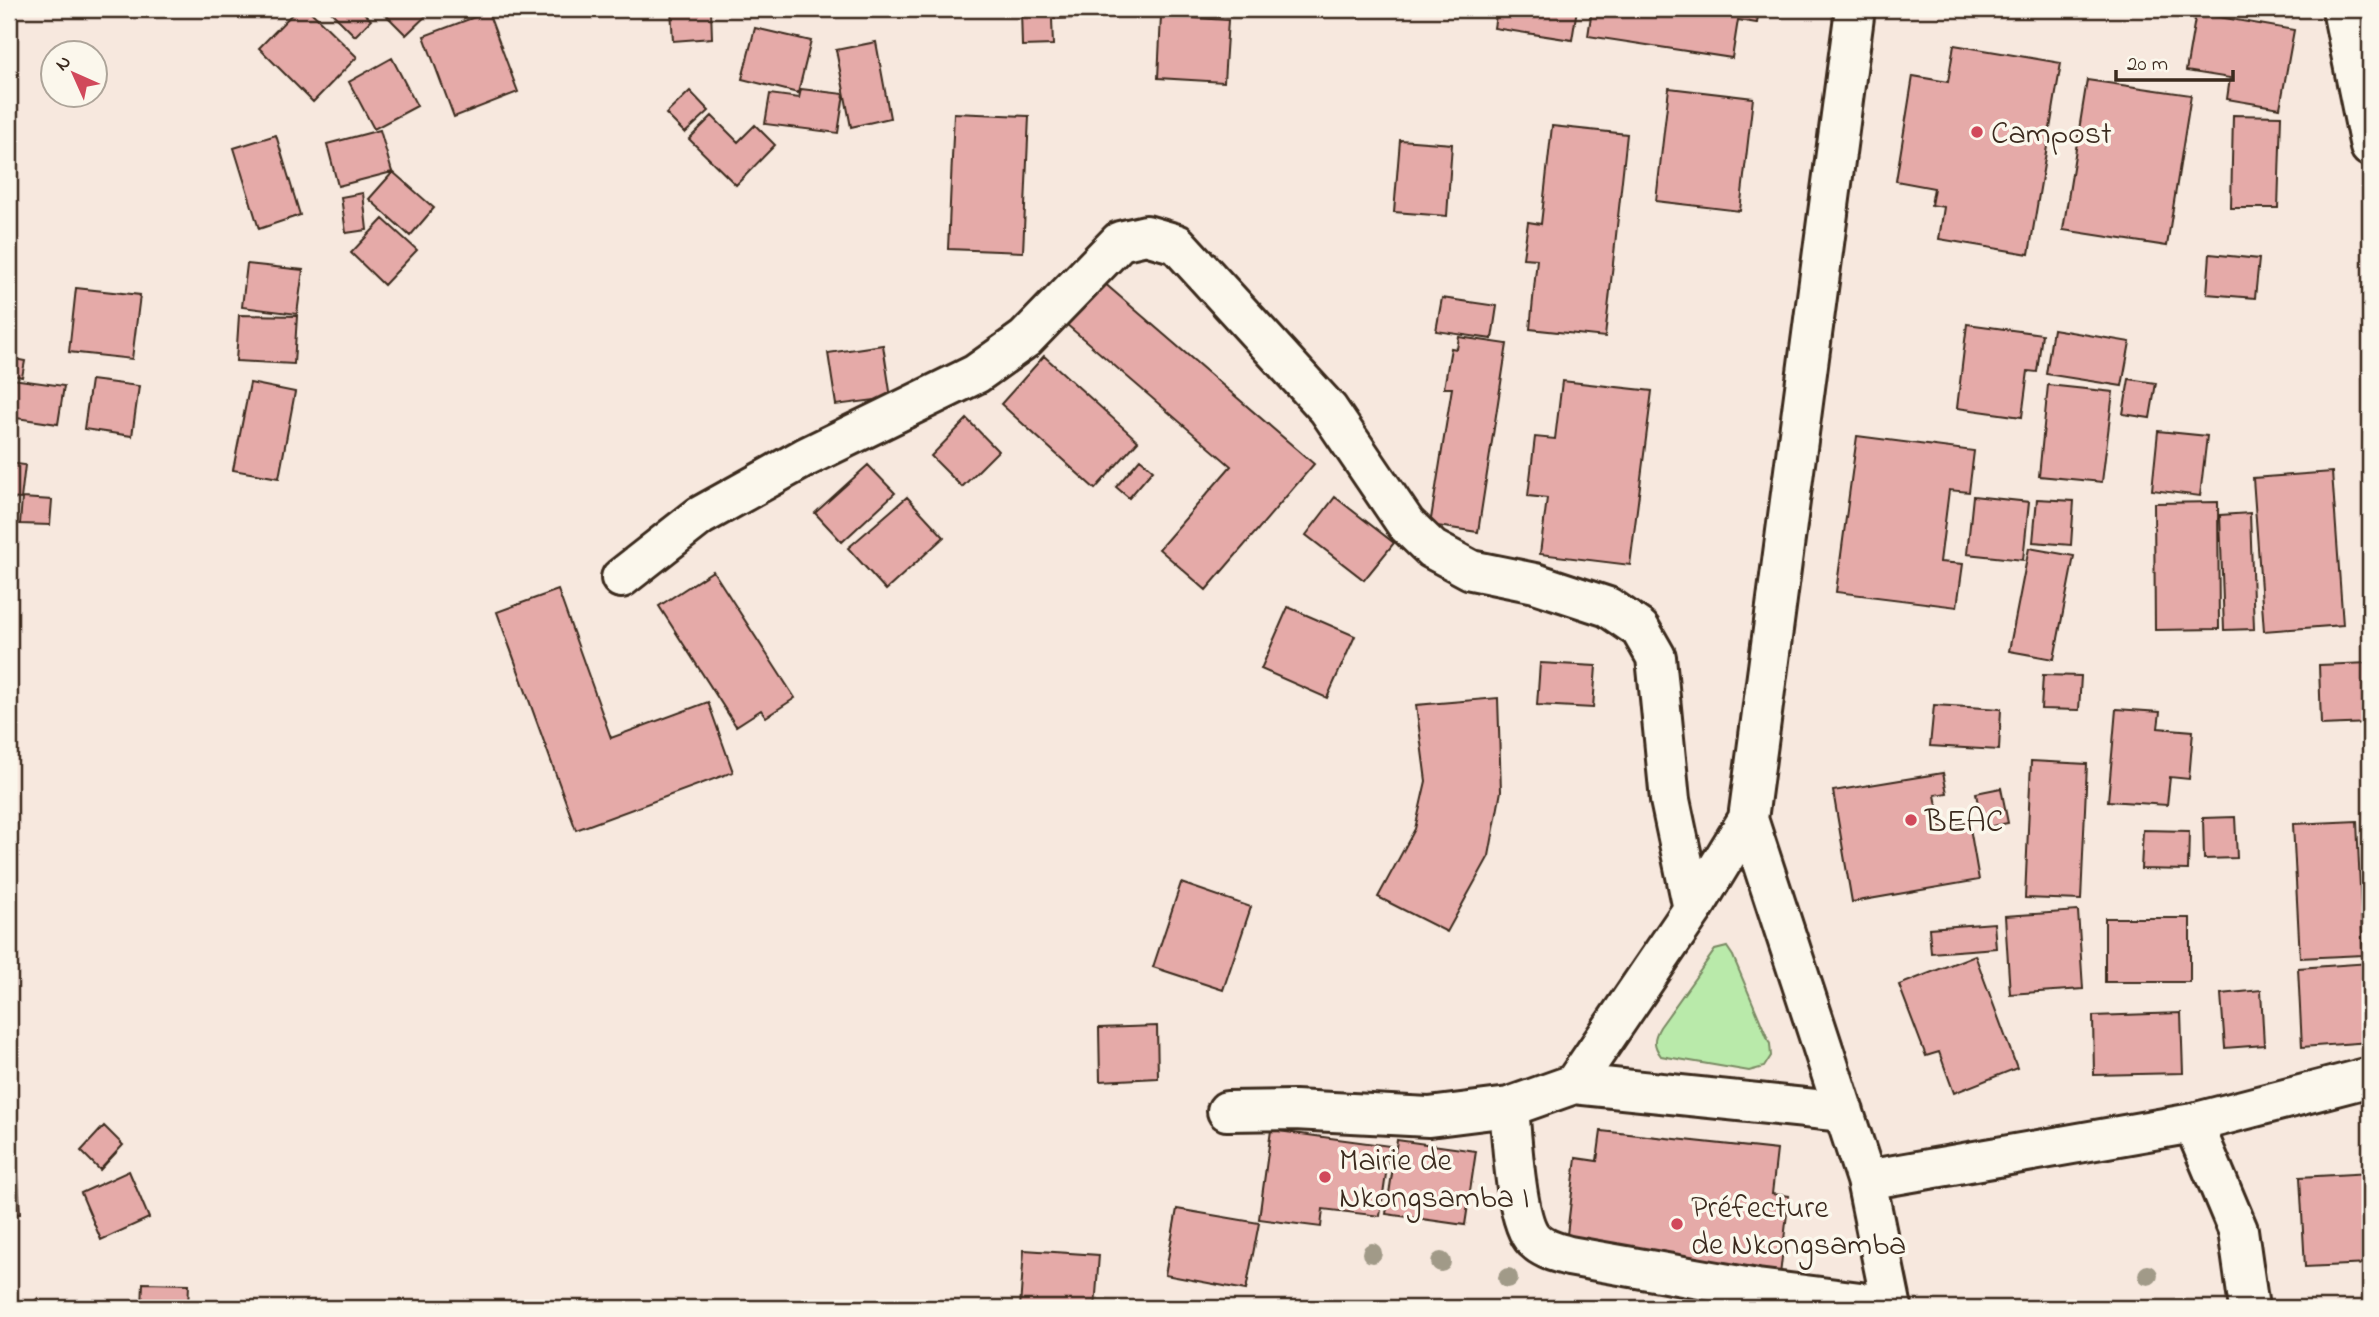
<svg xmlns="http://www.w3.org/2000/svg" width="2379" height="1317" font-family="'Indie Flower',sans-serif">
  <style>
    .green { fill: #b9eaaa; stroke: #7a8a64; stroke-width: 2 }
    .building { fill: #e5aaa8; stroke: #3b2a1e; stroke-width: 2 }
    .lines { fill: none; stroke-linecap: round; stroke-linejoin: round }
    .minor-casing { stroke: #3b2a1e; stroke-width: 44 }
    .minor { stroke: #fbf7ec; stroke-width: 38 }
    .tree { fill: #a19a88 }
    .poi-dot { fill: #d1495b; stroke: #fbf7ec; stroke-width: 2.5 }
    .labels { text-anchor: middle; stroke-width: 7; stroke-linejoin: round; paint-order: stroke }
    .poi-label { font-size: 32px; fill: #3b2a1e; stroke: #fbf7ec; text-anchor: start }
  </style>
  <rect width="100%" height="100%" fill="#f7e8de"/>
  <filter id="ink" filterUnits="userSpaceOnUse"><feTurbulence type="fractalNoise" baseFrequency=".0143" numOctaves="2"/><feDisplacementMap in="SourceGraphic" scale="14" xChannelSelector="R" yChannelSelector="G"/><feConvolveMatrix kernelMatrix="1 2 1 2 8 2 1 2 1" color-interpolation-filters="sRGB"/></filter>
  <g filter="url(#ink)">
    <path class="green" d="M1727 947 1733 956 1770 1044 1771 1056 1764 1067 1749 1071 1661 1056C1653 1045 1653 1039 1660 1027L1715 950Z"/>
    <path class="building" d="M297 9H308L357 57 313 102 259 48Z
      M328 9H360L371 20 355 36Z
      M380 9H433L406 35Z
      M671 9H711L712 38 673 41Z
      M1021 9H1076V18L1052 19 1053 45 1022 46Z
      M1497 9H1577L1572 40 1494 28Z
      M1592 9H1759L1757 23 1738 20 1732 58 1588 36Z
      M488 12 518 92 454 117 424 36Z
      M2196 13 2294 30 2280 108 2227 99 2230 78 2186 71Z
      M1161 16 1228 20 1224 82 1158 78Z
      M755 28 811 41 798 93 742 79Z
      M876 42 890 118 851 127 836 50Z
      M1954 45 2061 63 2029 254 1939 239 1944 207 1931 205 1934 188 1896 181 1913 76 1948 82Z
      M392 58 417 106 374 129 349 82Z
      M2087 80 2191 95 2167 246 2063 230Z
      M1669 88 1753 98 1740 211 1656 201Z
      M801 89 844 94 838 133 765 124 770 94 799 98Z
      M690 91 709 111 685 133 666 114Z
      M954 113 1029 116 1023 252 948 249Z
      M2233 115 2281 116 2278 208H2231Z
      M712 116 738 142 755 125 775 145 736 185 689 139Z
      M1552 126 1627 134 1605 337 1530 329 1537 259 1523 258 1528 222 1541 224Z
      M380 130 392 172 338 186 327 144Z
      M276 135 300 215 259 229 234 148Z
      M1400 140 1452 144 1447 216 1394 212Z
      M393 172 434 208 410 236 369 199Z
      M363 193 367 230 346 233 341 197Z
      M383 219 417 250 384 285 351 253Z
      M2210 254 2259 259 2255 298 2207 294Z
      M247 264 303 270 297 314 242 307Z
      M1103 282 1314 464 1206 590 1159 549 1231 466 1066 324Z
      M76 288 140 295 132 359 69 352Z
      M1442 298 1497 306 1492 339 1436 331Z
      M239 315 297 316 294 364 236 361Z
      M1967 324 2042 334 2037 372 2028 371 2022 417 1957 408Z
      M2053 329 2130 342 2122 386 2046 374Z
      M1459 337 1507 344 1478 532 1430 525 1452 388H1444L1451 348 1457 349Z
      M883 345 891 398 836 405 828 353Z
      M1044 356 1138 441 1095 489 1001 404Z
      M9 358 25 361 22 377 9 374Z
      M12 379 64 386 58 424 9 417Z
      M2129 379 2156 383 2150 418 2123 414Z
      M91 380 139 386 132 436 84 429Z
      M1562 381 1652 391 1630 565 1540 554 1547 498 1528 496 1535 437 1555 439Z
      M250 383 295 392 279 478 233 470Z
      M2048 385 2113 392 2102 482 2039 476Z
      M967 419 998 451 962 487 931 456Z
      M2158 431 2207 436 2200 496 2152 490Z
      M1857 436 1974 451 1969 492 1949 490 1940 562 1963 564 1957 607 1836 592Z
      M1140 459 1153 470 1129 498 1116 487Z
      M9 463 25 465 21 499 9 498Z
      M868 465 895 493 842 542 815 513Z
      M2332 472 2343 625 2264 631 2253 478Z
      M1973 496 2029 502 2023 560 1967 554Z
      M907 497 944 537 886 590 848 548Z
      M1335 497 1394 543 1364 580 1306 535Z
      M22 498 52 500 50 525 20 524Z
      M2037 499 2074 501 2071 545 2033 542Z
      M2218 502 2219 629 2155 630 2154 503Z
      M2250 513 2254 629 2224 630 2220 515Z
      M2029 548 2074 556 2054 659 2009 651Z
      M713 571 795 698 766 717 761 710 736 726 659 606Z
      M558 590 611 738 708 702 733 772 576 830 497 612Z
      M1288 607 1355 636 1327 698 1261 669Z
      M1540 663 1596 666 1593 708 1537 705Z
      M2370 663V723L2321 725 2319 665Z
      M2043 675 2081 676 2079 710 2041 709Z
      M1498 698 1501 791 1489 856 1447 932 1378 897 1415 829 1426 781 1416 705Z
      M1934 705 2001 709 1999 750 1930 746Z
      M2116 709 2160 712 2158 728 2193 731 2189 779 2170 777 2167 805 2108 801Z
      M2031 761 2087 764 2081 900 2025 898Z
      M1943 773 1947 793 1935 795 1941 827 1969 822 1979 880 1852 902 1833 791Z
      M2001 788 2008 823 1982 828 1976 793Z
      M2235 817 2237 858 2204 859 2203 818Z
      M2357 821 2363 955 2300 958 2293 824Z
      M2143 830 2189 831 2188 870 2141 869Z
      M1181 883 1251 907 1223 990 1153 967Z
      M2078 911 2083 989 2010 994 2005 916Z
      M2105 918H2190V982H2105Z
      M1994 923 1996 948 1931 953 1929 928Z
      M1975 955 2017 1068 1954 1093 1939 1052 1926 1056 1899 985Z
      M2370 963V1042L2302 1047 2298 968Z
      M2261 990 2264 1045 2225 1048 2221 994Z
      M2181 1013 2183 1073 2094 1075 2093 1016Z
      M1157 1026 1158 1078 1100 1081 1099 1028Z
      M104 1126 123 1145 100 1170 81 1151Z
      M1271 1130 1390 1146 1380 1216 1323 1209 1321 1227 1259 1219Z
      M1601 1131 1777 1150 1772 1194 1789 1196 1780 1275 1565 1252 1576 1158 1597 1161Z
      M9 1134H16L20 1214H9Z
      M1397 1140 1476 1151 1465 1225 1386 1214Z
      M129 1171 149 1218 101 1240 81 1193Z
      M2370 1173V1264L2305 1267 2300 1177Z
      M1177 1209 1259 1223 1246 1290 1165 1275Z
      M1024 1250 1099 1255 1095 1308H1020Z
      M143 1283 189 1284 188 1308H142Z
      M38 1298 47 1308H27Z"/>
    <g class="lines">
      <defs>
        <path id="minor" d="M2342 9 2370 147
          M621 578 700 516 806 457 976 374 1025 339 1120 241 1146 235 1177 244 1328 409 1406 524 1432 549 1471 570 1535 583 1608 607 1640 629 1656 657 1670 800 1693 909
          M1748 819 1866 1180 1892 1308
          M1574 1084 1693 909 1748 819 1855 9
          M1509 1107C1512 1136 1515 1221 1534 1240 1544 1250 1556 1252 1569 1256L1757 1289 1892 1306
          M1227 1111 1294 1110 1429 1117 1509 1107 1574 1084 1844 1112
          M2193 1123 2238 1230 2249 1308
          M1866 1180 2193 1123 2370 1077"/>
      </defs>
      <use href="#minor" class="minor-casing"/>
      <use href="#minor" class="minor"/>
    </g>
    <g class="tree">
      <circle cx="1372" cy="1253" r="10"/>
      <circle cx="1441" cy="1262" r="10"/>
      <circle cx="2148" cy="1275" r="10"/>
      <circle cx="1508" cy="1278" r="10"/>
    </g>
  </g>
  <g class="poi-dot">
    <circle cx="1977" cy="132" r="7"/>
    <circle cx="1911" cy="820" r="7"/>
    <circle cx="1325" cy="1177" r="7"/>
    <circle cx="1677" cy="1224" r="7"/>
  </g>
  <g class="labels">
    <g class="poi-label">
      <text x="1991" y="143">Campost</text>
      <text x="1925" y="831">BEAC</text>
      <text x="1339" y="1170">Mairie de<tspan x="1339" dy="37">Nkongsamba I</tspan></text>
      <text x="1691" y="1217">Préfecture<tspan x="1691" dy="37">de Nkongsamba</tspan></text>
    </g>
  </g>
  <rect width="2379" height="1317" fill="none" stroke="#fbf7ec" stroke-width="35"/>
  <rect x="18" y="18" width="2344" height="1282" fill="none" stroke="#3b2a1e" stroke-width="2.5" filter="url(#ink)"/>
  <g transform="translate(74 74) rotate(315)"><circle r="33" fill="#fbf7ec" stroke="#aea59a" stroke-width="2"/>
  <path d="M0-5L12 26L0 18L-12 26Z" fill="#d1495b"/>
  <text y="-10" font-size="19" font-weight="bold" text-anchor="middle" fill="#3b2a1e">N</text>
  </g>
  <path d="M2116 70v10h117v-10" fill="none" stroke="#3b2a1e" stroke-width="3.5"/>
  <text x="2127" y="70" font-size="21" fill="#3b2a1e" stroke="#fbf7ec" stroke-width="5" paint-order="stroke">20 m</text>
</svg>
